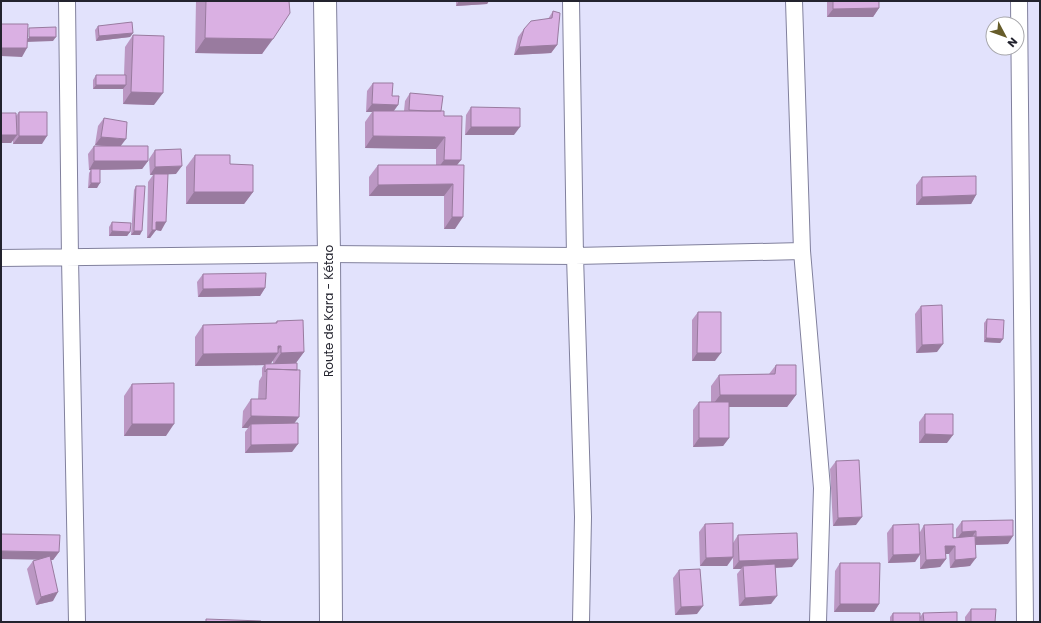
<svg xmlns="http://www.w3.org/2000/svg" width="1041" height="623" font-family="Poppins,sans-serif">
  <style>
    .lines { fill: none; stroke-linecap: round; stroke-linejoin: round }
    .minor-casing { stroke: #81809d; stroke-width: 18 }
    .primary-casing { stroke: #81809d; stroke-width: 24 }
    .minor { stroke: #fff; stroke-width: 16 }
    .primary { stroke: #fff; stroke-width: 22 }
    .wall { fill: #bb97c3; fill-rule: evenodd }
    .shaded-wall { fill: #997b9f }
    .building { fill: #dab0e3; stroke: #997b9f }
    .labels { text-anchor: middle; stroke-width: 4; stroke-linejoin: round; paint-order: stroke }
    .street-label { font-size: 12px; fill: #23232e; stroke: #fff }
  </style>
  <rect width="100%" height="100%" fill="#e2e2fc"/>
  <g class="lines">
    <defs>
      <path id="minor" d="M67 1 70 258 77 622
        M571 1 575 256 583 517 581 622
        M794 1 802 251 822 488 818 622
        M1019 1 1025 622
        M1 258 329 254 575 256 802 251"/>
      <path id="primary" d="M325 1 329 254 331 622"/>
    </defs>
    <use href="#minor" class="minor-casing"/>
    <use href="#primary" class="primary-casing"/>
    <use href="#minor" class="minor"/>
    <use href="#primary" class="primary"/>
  </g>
  <path class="wall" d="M196 1H289L262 54 195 53Z
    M456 1H489L487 4 456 6Z
    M827 1H879V8L873 17H827Z
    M553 11 557 45 551 53 514 55 518 37 524 29 548 19Z
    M98 26 133 33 130 37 96 41 95 30Z
    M133 35 154 105 123 104V88V89H93V80L96 75H124L125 47Z
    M373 83 392 96 398 105 394 111H404L405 101 410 93 441 111 461 160 457 165 455 229H444V196H369V177L378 165H436V149L365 148V122L372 112H366L367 91Z
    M471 107 514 135H465L466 115Z
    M19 112 42 144H13V140L11 143H1V113L16 116Z
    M104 118 121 146 148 161 142 169 100 170 97 188H88L89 173 91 170H89L88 154 94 146H102L95 145 98 126Z
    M155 150 176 174H168L161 231 156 230 150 238H147L148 182 153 175H150L149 159Z
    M195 155 230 164 253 192 244 204H186V167Z
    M922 177 976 195 971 204 916 205V185Z
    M136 186 140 235H131L134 190Z
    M112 222 130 232 127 236H109V227Z
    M203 274 265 288 260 296 198 297 197 282Z
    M921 306 937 352 916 353 915 314Z
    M698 312 715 361H692V320Z
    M987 319 1003 339 1000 343 984 342V323Z
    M277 321 304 352 296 363 294 423 292 452 245 453V432L248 428H242L243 411 251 399H258L259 381 262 376V368L264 365 195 366V337L203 325 275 323ZM273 360V364H270Z
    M776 365 796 395 787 407H729V438L723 446 693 447V410L699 402H711V386L719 375 769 374Z
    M132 384 166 436H124V396Z
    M925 414 947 443H919V422Z
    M836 461 856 525 833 526 830 469Z
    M962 521 1008 544 976 545 970 566 950 568 949 554H946V559L940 567 920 569V555L915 562 888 563 887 533 893 525 920 532 924 525 953 538 956 537V529Z
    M705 524 733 543 738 535 792 567 776 568 771 604 739 606 737 574 741 569H733V558L727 566H700L699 532Z
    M59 552 53 560H51L53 601 36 605 27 569 33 561Z
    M840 563 879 604 874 612H834L835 571Z
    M679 570 697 614 675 615 673 578Z
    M971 609 995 622H965V617Z
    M893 613 920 622H890V617Z
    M923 613 957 622H921L920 617Z"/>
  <path class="shaded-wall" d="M459 1H489L487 4 456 6Z
    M879 8 873 17H827L833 9Z
    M133 33 130 37 96 41 99 36Z
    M29 37H56L53 41 26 42Z
    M205 38 273 39 262 54 195 53Z
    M557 45 551 53 514 55 519 47Z
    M1 48H27L22 57 1 56Z
    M96 85H126L123 89H93Z
    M131 92 163 93 154 105 123 104Z
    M372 104 398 105 392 113 373 111 372 112H366Z
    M471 127H520L514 135H465Z
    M1 135H17L11 143H1Z
    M19 136H47L42 144H13Z
    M373 136 445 137 436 149 365 148Z
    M101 137 126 139 120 147 95 145Z
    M444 160H461L452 171H436Z
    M94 161H148L142 169 89 170Z
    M182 166 176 174 154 175V174L153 175H150L155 167Z
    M91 183H100L97 188H88Z
    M453 184 444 196H369L378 185Z
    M194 192H253L244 204H186Z
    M976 195 971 204 916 205 922 197Z
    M452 217H463L455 229H444Z
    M156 222H166L161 231 156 230 150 238H147L152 230Z
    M112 231 130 232 127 236H109Z
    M134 231H142L140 235H131Z
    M265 288 260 296 198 297 203 289Z
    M986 338 1003 339 1000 343 984 342Z
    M943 344 937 352 916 353 922 345Z
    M278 346H281L276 353H278L270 365 195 366 203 354Z
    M304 352 295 364 273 365 281 353Z
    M697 353H721L715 361H692Z
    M720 395H796L787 407H711Z
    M251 416 299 417 290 429 251 424 248 428H242Z
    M132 424H174L166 436H124Z
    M925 434 953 435 947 443H919Z
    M699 438H729L723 446 693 447Z
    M298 444 292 452 245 453 251 445Z
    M862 517 856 525 833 526 838 518Z
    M976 531 970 540H956L962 532Z
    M1013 536 1008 544 970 545 976 537Z
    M945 546H955L949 554H940Z
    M1 551 59 552 53 560 1 559Z
    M920 554 915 562 888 563 893 555Z
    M733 557 727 566H700L706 558Z
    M976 558 970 566 950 568 955 560Z
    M798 559 792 567 743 569V566L741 569H733L739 561Z
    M946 559 940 567 920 569 926 560Z
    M58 592 53 601 36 605 41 597Z
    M777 596 771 604 739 606 745 598Z
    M840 604H879L874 612H834Z
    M703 606 697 614 675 615 681 607Z"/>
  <path class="building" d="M206 1H289L290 13 273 39 205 38Z
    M833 1H879V8L833 9Z
    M553 11 560 13 557 45 519 47 524 29 531 21 552 18Z
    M132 22 133 33 99 36 98 26Z
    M1 24H28L27 48H1Z
    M56 27V37H29V28Z
    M133 35 164 36 163 93 131 92Z
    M96 75H126V85H96Z
    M373 83H393L392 96H399L398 105 372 104Z
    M410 93 443 96 441 111H427L409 110Z
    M471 107 520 108V127H471Z
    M373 111H444V116H462L461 160H444L445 137 373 136Z
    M19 112H47V136H19Z
    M1 113H16L17 135H1Z
    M104 118 127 122 126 139 101 137Z
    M94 146H148V161H94Z
    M181 149 182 166 155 167V150Z
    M195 155H230V164L253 165V192H194Z
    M378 165H464L463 217H452L453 184 378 185Z
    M91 169H100V183H91Z
    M154 174H168L166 222H156V230H152Z
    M976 176V195L922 197V177Z
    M136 186H145L142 231H134Z
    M112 222 131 223 130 232 112 231Z
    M266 273 265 288 203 289V274Z
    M942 305 943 344 922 345 921 306Z
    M698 312H721V353H697Z
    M987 319 1004 320 1003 339 986 338Z
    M303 320 304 352 281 353V346H278V353L203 354V325L277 323V321Z
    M297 363V370L267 369 265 372V364Z
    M776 365H796V395H720L719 375 775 374Z
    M267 369 300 370 299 417 251 416V399H266Z
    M174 383V424H132V384Z
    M699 402H729V438H699Z
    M925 414H953V435L925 434Z
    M298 423V444L251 445V424Z
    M859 460 862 517 838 518 836 461Z
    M1013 520V536L976 537V531L962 532V521Z
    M733 523V557L706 558 705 524Z
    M919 524 920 554 893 555V525Z
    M953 524V538L975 536 976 558 955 560V546H945L946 559 926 560 924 525Z
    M797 533 798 559 739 561 738 535Z
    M1 534 60 535 59 552 1 551Z
    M50 556 58 592 41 597 33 561Z
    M840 563H880L879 604H840Z
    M775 564 777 596 745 598 743 566Z
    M700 569 703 606 681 607 679 570Z
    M971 609H996L995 622H971Z
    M957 612V622H924L923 613Z
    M893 613H920V622H893Z
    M206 619 261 621V622H206Z"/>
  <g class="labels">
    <g class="street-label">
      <text transform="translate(329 311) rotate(-90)" y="4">Route de Kara - Kétao</text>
    </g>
  </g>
  <rect width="1041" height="623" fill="none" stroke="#23232e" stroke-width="4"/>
  <g transform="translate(1005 36) rotate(131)"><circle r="19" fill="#ffffff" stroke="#a7a7ab"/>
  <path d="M0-3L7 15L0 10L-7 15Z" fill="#665c29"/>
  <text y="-6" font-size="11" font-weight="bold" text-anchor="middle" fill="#23232e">N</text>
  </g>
</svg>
